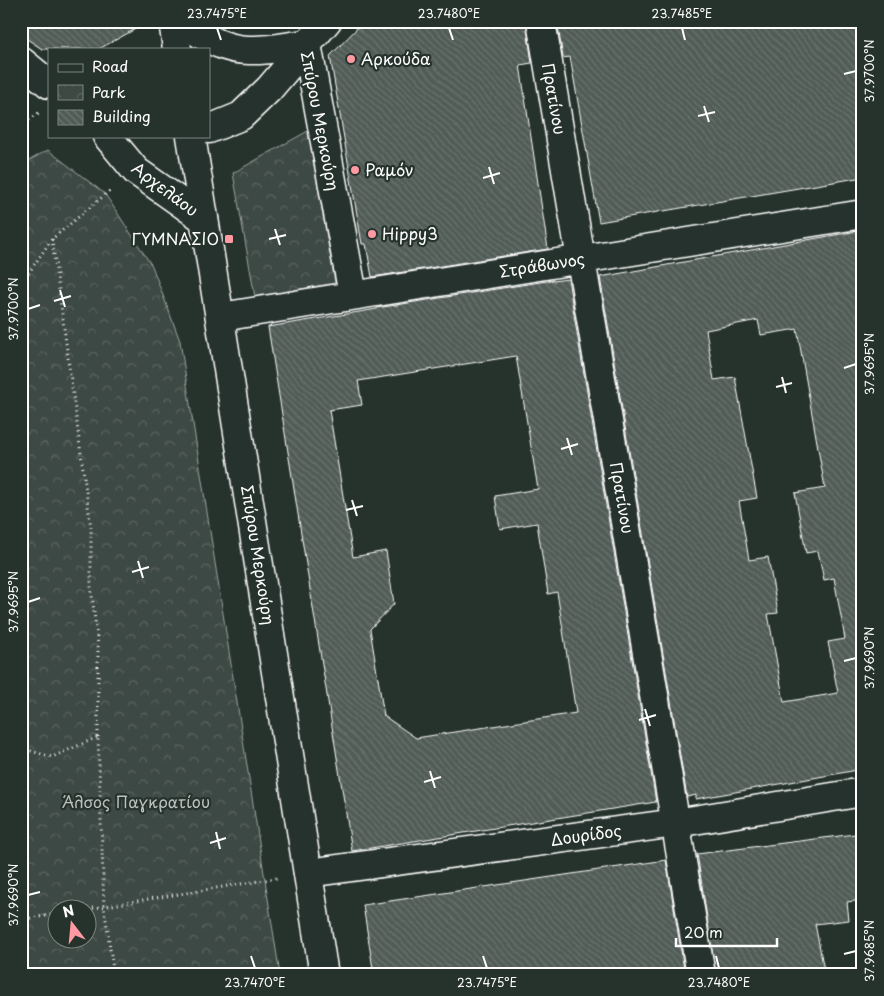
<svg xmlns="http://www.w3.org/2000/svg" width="884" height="996" font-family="'Playpen Sans',sans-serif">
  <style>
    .park { fill: url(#park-crowns); stroke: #9ea4a2; fill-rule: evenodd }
    .building { fill: url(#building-back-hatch); stroke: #fff; fill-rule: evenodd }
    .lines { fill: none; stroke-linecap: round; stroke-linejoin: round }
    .minor-casing { stroke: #fff; stroke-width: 31 }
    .major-casing { stroke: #fff; stroke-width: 31 }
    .path { stroke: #fff; stroke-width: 3; stroke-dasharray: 1 4; stroke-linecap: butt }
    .minor { stroke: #26332d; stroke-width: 28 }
    .major { stroke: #26332d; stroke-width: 28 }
    .ticks { fill: none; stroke: #fff; stroke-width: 2 }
    .poi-dot { fill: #ff9aa2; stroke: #26332d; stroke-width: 2 }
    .labels { text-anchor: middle; stroke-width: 4.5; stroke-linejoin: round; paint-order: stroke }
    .poi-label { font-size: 16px; fill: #fff; stroke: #26332d; text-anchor: start }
    .street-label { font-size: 16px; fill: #fff; stroke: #26332d }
    .park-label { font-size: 16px; fill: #bbbfbe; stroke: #26332d }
    .neatline { fill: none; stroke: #fff; stroke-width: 2 }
    .ticks-label { font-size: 12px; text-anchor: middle; fill: #fff }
  </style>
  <defs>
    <pattern id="park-crowns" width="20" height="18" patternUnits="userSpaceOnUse" patternTransform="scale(1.25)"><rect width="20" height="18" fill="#3e4944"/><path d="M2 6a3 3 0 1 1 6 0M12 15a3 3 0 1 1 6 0" fill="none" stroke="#5b6460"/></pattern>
    <pattern id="building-back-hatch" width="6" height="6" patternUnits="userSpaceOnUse" patternTransform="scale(1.25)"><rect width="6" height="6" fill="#515c57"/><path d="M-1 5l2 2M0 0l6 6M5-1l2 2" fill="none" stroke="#6b7470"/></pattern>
  </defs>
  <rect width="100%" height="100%" fill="#26332d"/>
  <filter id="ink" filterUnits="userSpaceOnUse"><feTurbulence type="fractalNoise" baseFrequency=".02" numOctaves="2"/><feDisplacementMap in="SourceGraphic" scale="10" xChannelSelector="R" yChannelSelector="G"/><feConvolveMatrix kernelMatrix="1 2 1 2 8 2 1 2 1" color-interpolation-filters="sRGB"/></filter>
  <g filter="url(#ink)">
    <path class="park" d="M308 131 335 283 255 297 233 173Z
      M48 150 105 194 152 266 180 341 280 975H21V165ZM58 908H88V938H58Z"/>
    <path class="building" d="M21 21H150L99 49H42L21 35Z
      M364 21H526L532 63 520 65 548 249 372 277 366 244H362L330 56Z
      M557 21H855L863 66V177L599 222 570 57 563 58Z
      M863 230V769L696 799V795L687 797 600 277ZM758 320 761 335 797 329 825 488 795 493 806 553 818 551 824 580 834 578 845 639 828 642 838 693 784 702 768 614 778 613 768 557 749 560 739 501 757 498 735 377 714 380 706 330Z
      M568 279 656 802 352 851 268 327 377 309V308L553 280V281ZM516 356 538 489 495 496 500 529 537 523 548 594 557 592 576 713 416 738 384 716 370 629 394 604 386 551 353 557 329 410 362 405 358 381Z
      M863 833V900L847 902 849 920 815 924 825 975H716L697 854Z
      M666 860 685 975H374L363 905Z"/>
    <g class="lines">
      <defs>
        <path id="minor" d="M183 21C201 36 225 50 249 50 268 51 288 46 307 44L353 295
          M541 21 701 975
          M21 61 49 84
          M209 129 241 116 269 89 327 21
          M107 136 136 171 204 219
          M221 317 863 214
          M308 873 676 823 863 792"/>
        <path id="major" d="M173 21 177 49
          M191 136 324 975"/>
      </defs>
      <use href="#minor" class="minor-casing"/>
      <use href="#major" class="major-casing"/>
      <path class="path" d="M21 125 39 113
        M52 239 91 528V587L98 645V737
        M21 279 25 278 52 239 112 189
        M21 528 25 547 24 642 21 662
        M21 748 52 757 98 737 104 906 113 969 119 975
        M21 903C25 918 26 930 21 946
        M88 909 277 878
        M25 919 58 914"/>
      <use href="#minor" class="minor"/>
      <use href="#major" class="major"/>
    </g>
  </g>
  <path class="ticks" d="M217 28 221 40M449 28 453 40M682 28 685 40M844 74 856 71M704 106 709 122M698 116 715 112M489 167 494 184M483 178 500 173M275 229 280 245M269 239 286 235M60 290 65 307M54 301 71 296M28 309 40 305M844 368 856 364M782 377 786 393M776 387 792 383M567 438 572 455M561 449 578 444M352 500 357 516M346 510 363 506M138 561 143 578M132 572 149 567M28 602 40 598M844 661 856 658M645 709 650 726M639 720 656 715M430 771 435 788M424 782 441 777M216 832 220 849M210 843 226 838M28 895 40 892M844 954 856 951M251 956 255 968M483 956 487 968M716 956 719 968"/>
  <g class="poi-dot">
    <circle cx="351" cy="59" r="5"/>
    <circle cx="355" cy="170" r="5"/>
    <circle cx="372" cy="234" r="5"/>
    <rect x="224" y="234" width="10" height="10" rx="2.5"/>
  </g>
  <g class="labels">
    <g class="poi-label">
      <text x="361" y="65">Αρκούδα</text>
      <text x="365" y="176">Ραμόν</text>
      <text x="382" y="240">Hippy3</text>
      <text x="219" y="245" text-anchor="end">ΓΥΜΝΑΣΙΟ</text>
    </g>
    <g class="street-label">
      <text transform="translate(554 99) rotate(80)" y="6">Πρατίνου</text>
      <text transform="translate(320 121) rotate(79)" y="6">Σπύρου Μερκούρη</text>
      <text transform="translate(165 189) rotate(37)" y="6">Αρχελάου</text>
      <text transform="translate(542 265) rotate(-9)" y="6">Στράβωνος</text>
      <text transform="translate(622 498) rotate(80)" y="6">Πρατίνου</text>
      <text transform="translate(258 555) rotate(81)" y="6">Σπύρου Μερκούρη</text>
      <text transform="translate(586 835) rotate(-8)" y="6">Δουρίδος</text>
    </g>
    <g class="park-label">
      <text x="136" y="808">Άλσος Παγκρατίου</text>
    </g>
  </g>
  <rect width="884" height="996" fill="none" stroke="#26332d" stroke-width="55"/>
  <rect x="48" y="48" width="162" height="90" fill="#26332d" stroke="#7d8581"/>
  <rect x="58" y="64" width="25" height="8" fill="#26332d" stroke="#7d8581"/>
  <text x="92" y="72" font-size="15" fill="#ffffff">Road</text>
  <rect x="58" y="85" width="25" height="15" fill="url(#park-crowns)" stroke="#7d8581"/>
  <text x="92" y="98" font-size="15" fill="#ffffff">Park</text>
  <rect x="58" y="110" width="25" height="15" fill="url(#building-back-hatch)" stroke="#7d8581"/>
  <text x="92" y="122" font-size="15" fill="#ffffff">Building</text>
  <g transform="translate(72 924) rotate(344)"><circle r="24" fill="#26332d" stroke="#7d8581"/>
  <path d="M0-4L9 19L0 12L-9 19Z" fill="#ff9aa2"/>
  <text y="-8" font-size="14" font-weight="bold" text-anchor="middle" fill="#ffffff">N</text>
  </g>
  <path d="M676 938v8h101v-8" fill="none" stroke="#ffffff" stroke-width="2.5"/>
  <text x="684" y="938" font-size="15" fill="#ffffff" stroke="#26332d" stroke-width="4" paint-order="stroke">20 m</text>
  <rect x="28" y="28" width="828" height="940" class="neatline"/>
  <g class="ticks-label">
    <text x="217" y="18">23.7475°E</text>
    <text x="449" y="18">23.7480°E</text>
    <text x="682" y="18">23.7485°E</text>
    <text transform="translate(870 71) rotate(-90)" y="4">37.9700°N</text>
    <text transform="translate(14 309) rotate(-90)" y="4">37.9700°N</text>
    <text transform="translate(870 364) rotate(-90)" y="4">37.9695°N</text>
    <text transform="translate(14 602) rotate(-90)" y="4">37.9695°N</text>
    <text transform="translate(870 658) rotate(-90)" y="4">37.9690°N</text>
    <text transform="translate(14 895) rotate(-90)" y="4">37.9690°N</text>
    <text transform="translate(870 951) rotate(-90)" y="4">37.9685°N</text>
    <text x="255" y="987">23.7470°E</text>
    <text x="487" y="987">23.7475°E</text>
    <text x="719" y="987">23.7480°E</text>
  </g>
</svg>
